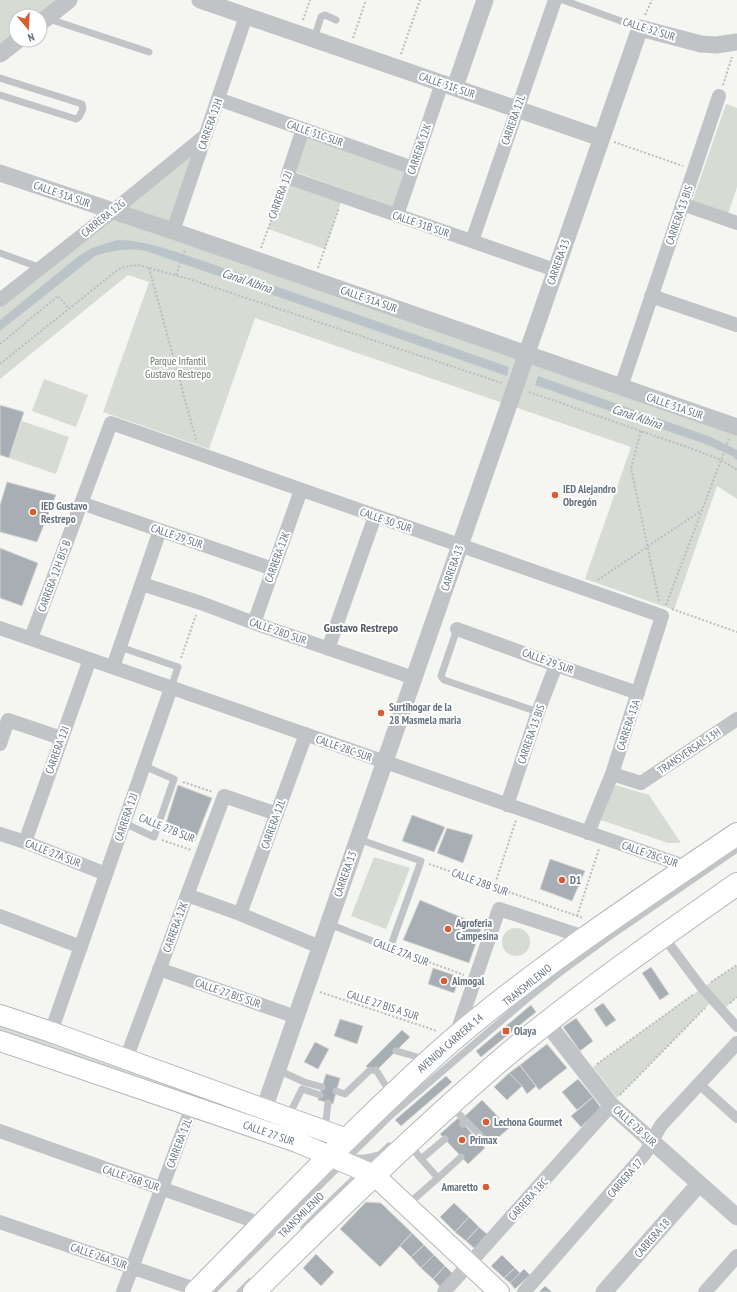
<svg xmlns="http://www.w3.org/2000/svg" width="737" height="1292" font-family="'PT Sans Narrow',sans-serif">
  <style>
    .green { fill: #d6dcd3 }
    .water { fill: #bac4c8 }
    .building { fill: #a8afb4; stroke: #d6d6d4 }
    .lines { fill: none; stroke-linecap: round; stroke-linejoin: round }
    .secondary-casing { stroke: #b3b7bb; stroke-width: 22 }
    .primary-casing { stroke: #b4b7bb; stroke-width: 24 }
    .path { stroke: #babcbe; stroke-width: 2; stroke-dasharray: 2 2; stroke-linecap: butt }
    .service { stroke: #c0c4c7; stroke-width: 7 }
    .pedestrian { stroke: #c0c4c7; stroke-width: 10 }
    .minor { stroke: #c0c4c7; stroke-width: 14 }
    .tertiary { stroke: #c0c4c7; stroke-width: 17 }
    .secondary { stroke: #fff; stroke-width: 20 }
    .primary { stroke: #fff; stroke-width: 22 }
    .poi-dot { fill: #d75c2f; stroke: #fff; stroke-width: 1.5 }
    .labels { text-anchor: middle; stroke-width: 4; stroke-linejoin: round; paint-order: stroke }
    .street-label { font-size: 11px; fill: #667481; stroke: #fff }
    .park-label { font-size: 11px; fill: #687864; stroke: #fff }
    .poi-label { font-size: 11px; font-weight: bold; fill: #667481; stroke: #fff; text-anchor: start }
    .water-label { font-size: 12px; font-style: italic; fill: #62757e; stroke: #fff }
    .neighbourhood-label { font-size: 12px; font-weight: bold; fill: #535d66; stroke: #fff }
  </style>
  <rect width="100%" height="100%" fill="#f5f5f2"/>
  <path class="green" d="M0 0H55L35 16H16V31L0 43Z
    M726 104 737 108V187L727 217 691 205Z
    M306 136 407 171 394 207 293 171Z
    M196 149 167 233 737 434V499L717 486 674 610 585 579 631 447 255 318 209 449 103 412 149 282 128 275 0 379V308L96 232Z
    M285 183 341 202 325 249 268 229Z
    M44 379 88 395 76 427 32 411Z
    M22 421 69 437 56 474 9 458Z
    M612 784 649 795 681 843H668L598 819Z
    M374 857 410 868 386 929 351 916Z
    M502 942a14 14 0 1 1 28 0a14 14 0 1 1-28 0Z
    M737 965V997L722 1011 713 1000 617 1098 593 1067 702 988Z
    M0 1023 245 1108 241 1119 0 1035Z"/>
  <path class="water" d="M117 240C138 240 156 246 177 252L509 367 507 376 146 251C128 248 113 250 95 256L0 331V320L80 255 92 248Z
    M538 376 711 437 737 450V460L732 456 708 445 535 385Z"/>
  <path class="building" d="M0 405 24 412 9 458 0 455Z
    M7 482 56 495 37 542 0 532V505Z
    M0 548 38 563 22 606 0 598Z
    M178 785 212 798 195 841 164 829Z
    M412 815 445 827 434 852 402 841Z
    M447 828 473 835 463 863 437 853Z
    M550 859 585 871 572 901 540 889Z
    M420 900 482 926 469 963 403 940Z
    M651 967 669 994 660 1000 642 973Z
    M433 968 460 977 454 993 428 984Z
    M603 1003 616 1020 606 1027 594 1009Z
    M531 1005 536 1012 481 1057 476 1051Z
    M576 1018 593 1041 580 1051 563 1027Z
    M340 1019 363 1026 357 1044 334 1036Z
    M402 1030 410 1037 373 1074 366 1066Z
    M315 1042 329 1049 318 1069 304 1062Z
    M547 1044 567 1068 539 1090 520 1065Z
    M520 1065 536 1086 527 1094 522 1086 509 1073Z
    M509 1073 522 1086 507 1100 494 1087Z
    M326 1074 340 1078 333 1104 318 1100Z
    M446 1076 452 1082 401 1126 395 1120Z
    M578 1079 593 1097 577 1110 562 1092Z
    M593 1097 601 1108 581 1127 571 1116Z
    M482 1100 509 1128 491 1144 465 1116Z
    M458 1118 485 1148 468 1164 440 1134Z
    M366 1202 381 1203 412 1233 380 1267 340 1229Z
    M454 1203 469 1217 455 1232 440 1217Z
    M469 1217 479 1227 466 1241 455 1232Z
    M479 1227 488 1235 475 1249 466 1241Z
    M412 1233 424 1245 411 1257 400 1246Z
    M424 1245 434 1255 421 1268 411 1257Z
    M316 1254 334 1272 321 1286 303 1268Z
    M434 1255 445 1266 433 1279 421 1268Z
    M502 1255 515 1268 504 1278 491 1266Z
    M445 1266 456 1277 443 1290 433 1279Z
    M515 1268 520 1273 510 1283 504 1278Z
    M524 1269 530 1275 515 1289 510 1283Z
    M545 1286 552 1292H539Z"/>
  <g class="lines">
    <defs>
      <path id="secondary" d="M0 1015 51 1032 347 1139
        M0 1041 297 1142 374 1175 499 1292"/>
      <path id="primary" d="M196 1292C257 1230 317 1167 380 1107 405 1083 430 1059 456 1037 545 962 641 899 737 834
        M254 1292C335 1212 416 1133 502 1059 577 996 657 940 737 884"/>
    </defs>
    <use href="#secondary" class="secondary-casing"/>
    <use href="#primary" class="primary-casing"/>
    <path class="path" d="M645 15 652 0
      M303 20 310 0
      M353 38 366 0
      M401 54 420 0
      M723 85 732 57
      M614 142 683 166
      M261 248 283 188
      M149 268 196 440
      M318 268 339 208
      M176 275 185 250
      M0 344 58 296 69 309
      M0 364 111 275 121 268 130 266 139 265 192 280 502 383
      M529 392 701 452 721 460 737 470
      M641 431 631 468 659 601
      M598 580 702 510
      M666 605 729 439
      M672 609 737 632
      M181 658 196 615
      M183 782 213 792
      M162 840 191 850
      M429 864 583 918
      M494 887 516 820
      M577 916 599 849
      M399 951 464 975
      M711 982 737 965
      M320 992 437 1031
      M730 1003 737 997
      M597 1064 694 994
      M620 1095 705 1008"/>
    <path class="service" d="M563 0 640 28
      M46 18 149 52
      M314 39 321 17 325 15 336 20
      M0 78 82 104 83 109 79 117 76 119 0 95
      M0 253 41 268
      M457 629 441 676 444 680 538 712
      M120 647 178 667 171 688
      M124 823 154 837 174 779 144 766
      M329 924 390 948 421 861 358 839
      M396 1051 425 1059
      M278 1070 304 1082 322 1087
      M376 1070 391 1094
      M336 1091 345 1094 370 1070
      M452 1107 466 1121 463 1124
      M288 1117 302 1089 320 1095
      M466 1121 483 1138 479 1141
      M325 1129 328 1103
      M410 1145 421 1159 445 1139
      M352 1158H366L379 1155
      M438 1178 461 1157
      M407 1205 438 1178 421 1159
      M304 1228 339 1193 389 1146
      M212 1292 391 1115 528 998 562 971 613 934 737 849
      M240 1292 250 1282"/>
    <path class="pedestrian" d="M663 936 702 988 737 1027
      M699 1084 737 1118"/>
    <path class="minor" d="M218 99 413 168
      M303 129 287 177 555 270
      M682 204 737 223
      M397 215 442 83
      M173 231 246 16
      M472 241 555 0
      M651 296 737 325
      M0 300 113 211 206 135
      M621 387 719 96
      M81 503 273 569
      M142 584 201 603 254 623 414 678
      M254 623 301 490
      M0 628 676 863 688 867
      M457 629 556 665 638 693
      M31 638 111 423 662 616 612 774 588 833
      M328 649 375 516
      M113 667 160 530
      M0 744 8 720 61 738
      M612 774 641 783 737 719
      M507 805 538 712 556 665
      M0 834 25 842 106 874
      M25 842 90 659
      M187 895 240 914 320 947
      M240 914 306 734
      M0 916 81 947
      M159 969 296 1017
      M51 1032 171 688
      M456 1035 499 909 575 934 586 936
      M126 1059 224 796 277 814
      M0 1131 262 1224
      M0 1222 198 1290
      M123 1292 192 1107
      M444 1292 611 1105
      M524 1292 642 1157C651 1147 654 1135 662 1124L737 1043
      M705 1292 737 1256"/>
    <path class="tertiary" d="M200 0 601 138
      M40 23 69 0
      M0 54 18 40
      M455 87 485 0
      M0 173 173 231 737 427
      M547 1023 611 1105 737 1217
      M264 1109 640 28 701 44 716 45 737 42
      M604 1292 699 1184"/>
    <use href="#secondary" class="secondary"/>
    <use href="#primary" class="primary"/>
  </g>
  <g class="poi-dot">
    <circle cx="555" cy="495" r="4"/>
    <circle cx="33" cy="512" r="4"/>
    <circle cx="381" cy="713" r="4"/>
    <circle cx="562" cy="880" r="4"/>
    <circle cx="448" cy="929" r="4"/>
    <circle cx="444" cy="981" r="4"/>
    <rect x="502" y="1027" width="8" height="8" rx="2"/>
    <circle cx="486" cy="1122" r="4"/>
    <circle cx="462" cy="1140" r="4"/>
    <circle cx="486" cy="1187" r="4"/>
  </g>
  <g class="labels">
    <g class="street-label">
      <text transform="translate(649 29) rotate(17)" y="4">CALLE 32 SUR</text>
      <text transform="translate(447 85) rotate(19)" y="4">CALLE 31F SUR</text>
      <text transform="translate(513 120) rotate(-71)" y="4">CARRERA 12L</text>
      <text transform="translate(210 124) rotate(-71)" y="4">CARRERA 12H</text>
      <text transform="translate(315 133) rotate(19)" y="4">CALLE 31C SUR</text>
      <text transform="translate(419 149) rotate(-71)" y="4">CARRERA 12K</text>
      <text transform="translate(62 194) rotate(19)" y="4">CALLE 31A SUR</text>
      <text transform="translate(280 195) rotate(-70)" y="4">CARRERA 12J</text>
      <text transform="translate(679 215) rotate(-71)" y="4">CARRERA 13 BIS</text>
      <text transform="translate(103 218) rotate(-39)" y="4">CARRERA 12G</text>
      <text transform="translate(421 224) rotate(19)" y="4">CALLE 31B SUR</text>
      <text transform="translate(558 262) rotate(-71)" y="4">CARRERA 13</text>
      <text transform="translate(369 299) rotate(19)" y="4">CALLE 31A SUR</text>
      <text transform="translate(675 406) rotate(19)" y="4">CALLE 31A SUR</text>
      <text transform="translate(386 520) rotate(19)" y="4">CALLE 30 SUR</text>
      <text transform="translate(177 536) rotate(19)" y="4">CALLE 29 SUR</text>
      <text transform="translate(277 557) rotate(-70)" y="4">CARRERA 12K</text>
      <text transform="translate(452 568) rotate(-71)" y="4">CARRERA 13</text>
      <text transform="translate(54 576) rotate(-70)" y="4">CARRERA 12H BIS B</text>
      <text transform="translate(278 631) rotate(19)" y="4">CALLE 28D SUR</text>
      <text transform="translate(548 661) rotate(20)" y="4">CALLE 29 SUR</text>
      <text transform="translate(628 725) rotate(-72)" y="4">CARRERA 13A</text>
      <text transform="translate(531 734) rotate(-71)" y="4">CARRERA 13 BIS</text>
      <text transform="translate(344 748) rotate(19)" y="4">CALLE 28C SUR</text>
      <text transform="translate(57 750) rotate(-70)" y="4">CARRERA 12I</text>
      <text transform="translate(689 751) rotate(-34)" y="4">TRANSVERSAL 13H</text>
      <text transform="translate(126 817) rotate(-71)" y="4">CARRERA 12J</text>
      <text transform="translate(273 824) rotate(-70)" y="4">CARRERA 12L</text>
      <text transform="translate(167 828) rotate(22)" y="4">CALLE 27B SUR</text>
      <text transform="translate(53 853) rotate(21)" y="4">CALLE 27A SUR</text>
      <text transform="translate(650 854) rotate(19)" y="4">CALLE 28C SUR</text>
      <text transform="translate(345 874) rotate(-71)" y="4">CARRERA 13</text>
      <text transform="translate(480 882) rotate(20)" y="4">CALLE 28B SUR</text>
      <text transform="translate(175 927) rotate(-70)" y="4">CARRERA 12K</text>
      <text transform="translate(401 952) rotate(21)" y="4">CALLE 27A SUR</text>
      <text transform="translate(527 985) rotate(-39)" y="4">TRANSMILENIO</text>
      <text transform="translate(228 993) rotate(19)" y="4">CALLE 27 BIS SUR</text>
      <text transform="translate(383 1005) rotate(18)" y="4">CALLE 27 BIS A SUR</text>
      <text transform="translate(450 1043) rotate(-41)" y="4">AVENIDA CARRERA 14</text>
      <text transform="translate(635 1126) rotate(42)" y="4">CALLE 28 SUR</text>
      <text transform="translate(269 1133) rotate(19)" y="4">CALLE 27 SUR</text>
      <text transform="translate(179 1143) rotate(-69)" y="4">CARRERA 12L</text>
      <text transform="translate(131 1178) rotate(19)" y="4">CALLE 26B SUR</text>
      <text transform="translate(625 1178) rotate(-49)" y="4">CARRERA 17</text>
      <text transform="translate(528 1199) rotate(-48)" y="4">CARRERA 18C</text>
      <text transform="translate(301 1215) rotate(-45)" y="4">TRANSMILENIO</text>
      <text transform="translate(652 1238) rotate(-49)" y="4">CARRERA 18</text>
      <text transform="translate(99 1256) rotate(19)" y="4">CALLE 26A SUR</text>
    </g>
    <g class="park-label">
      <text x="178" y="365">Parque Infantil<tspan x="178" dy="13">Gustavo Restrepo</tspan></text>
    </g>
    <g class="poi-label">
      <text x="563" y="493">IED Alejandro<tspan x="563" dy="13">Obregón</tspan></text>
      <text x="41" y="510">IED Gustavo<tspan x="41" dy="13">Restrepo</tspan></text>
      <text x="389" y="711">Surtihogar de la<tspan x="389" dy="13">28 Masmela maria</tspan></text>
      <text x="570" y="884">D1</text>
      <text x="456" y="927">Agroferia<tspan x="456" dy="13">Campesina</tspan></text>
      <text x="452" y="985">Almogal</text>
      <text x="514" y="1035">Olaya</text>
      <text x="494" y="1126">Lechona Gourmet</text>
      <text x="470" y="1144">Primax</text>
      <text x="478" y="1191" text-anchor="end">Amaretto</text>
    </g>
    <g class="water-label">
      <text transform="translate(247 281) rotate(19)" y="4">Canal Albina</text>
      <text transform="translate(637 417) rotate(19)" y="4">Canal Albina</text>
    </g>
    <g class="neighbourhood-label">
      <text x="361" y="632">Gustavo Restrepo</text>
    </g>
  </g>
  <g transform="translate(28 28) rotate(161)"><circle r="19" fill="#ffffff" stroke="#c2c7cd"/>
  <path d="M0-3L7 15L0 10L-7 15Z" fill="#d75c2f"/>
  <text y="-6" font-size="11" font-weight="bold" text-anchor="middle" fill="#667481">N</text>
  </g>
</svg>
